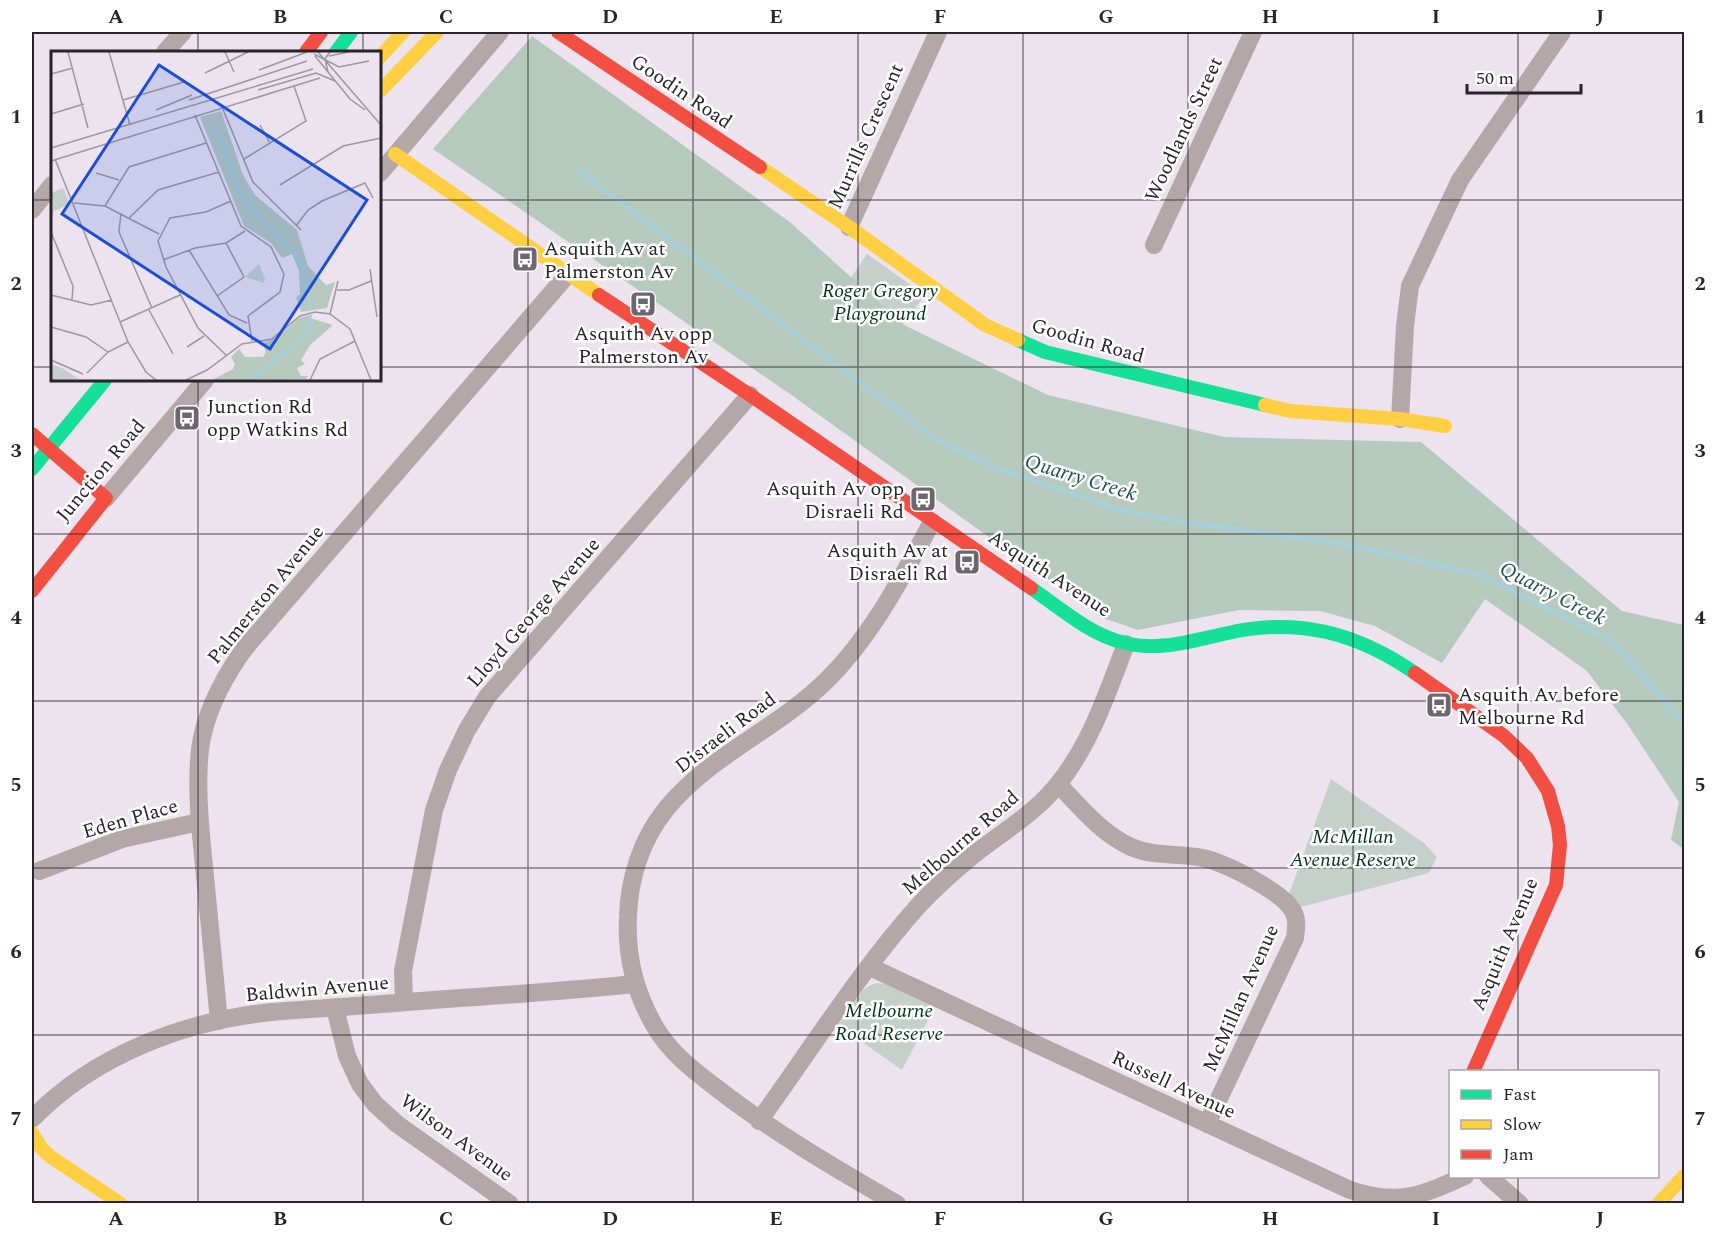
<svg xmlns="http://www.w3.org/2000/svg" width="1716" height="1235" font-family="Spectral,serif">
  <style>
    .green { fill: #c6d0ca }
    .forest { fill: #b6c9bd }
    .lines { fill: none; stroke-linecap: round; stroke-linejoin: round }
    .stream { stroke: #a7cfda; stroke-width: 4.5 }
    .street { stroke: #b4a7a7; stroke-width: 18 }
    .fast { stroke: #16e098; stroke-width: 14 }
    .slow { stroke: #ffcf43; stroke-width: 14 }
    .jam { stroke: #f24e42; stroke-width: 14 }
    .grid { fill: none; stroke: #29232a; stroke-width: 1.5; stroke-opacity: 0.55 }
    .labels { text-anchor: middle; stroke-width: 5; stroke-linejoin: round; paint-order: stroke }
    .street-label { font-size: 20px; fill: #29232a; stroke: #fff }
    .poi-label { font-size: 20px; fill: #29232a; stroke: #fff; text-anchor: start }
    .park-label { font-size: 20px; font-style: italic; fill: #003517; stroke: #fff }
    .water-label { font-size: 21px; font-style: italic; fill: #1c5059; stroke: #fff }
    .inset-river { fill: none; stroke: #a7cfda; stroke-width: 3 }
    .inset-road { fill: none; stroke: #9e96a0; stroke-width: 1.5 }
    .view { fill: #1d4ed8; fill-opacity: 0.15; stroke: #1d4ed8; stroke-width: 3 }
    .inset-edge { fill: none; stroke: #29232a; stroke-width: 3 }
    .neatline { fill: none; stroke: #29232a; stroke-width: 2 }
    .grid-label { font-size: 20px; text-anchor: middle; font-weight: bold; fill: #29232a }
  </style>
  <rect width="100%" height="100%" fill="#ece3ee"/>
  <path class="green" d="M867 254 925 295 888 345 830 308Z
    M1331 779 1424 843 1437 857 1429 873 1301 907 1289 894Z
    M877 983 886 984 935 1007 902 1070 838 1025C849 1010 858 987 877 983Z"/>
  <path class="forest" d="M532 36 791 223 904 325 1048 395 1224 437 1421 442 1622 611 1684 625V849L1671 840 1679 802 1628 725 1587 671 1485 599 1442 663 1375 626 1320 611 1239 610 1138 630 1100 617 790 394 433 149Z"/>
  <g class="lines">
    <path class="stream" d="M578 170 937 440 994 467 1117 509 1170 520 1350 545 1481 575 1612 641 1684 724"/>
    <path class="street" d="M165 52 183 32
      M380 173 500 32
      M32 210 52 185
      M849 227 938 32
      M1154 245 1253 32
      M1400 419 1405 326 1410 286 1460 180 1562 32
      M106 498 205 380
      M1058 784C1081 808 1101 833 1131 847 1154 857 1179 853 1203 858 1225 863 1282 891 1293 911 1298 920 1296 929 1295 938L1207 1124
      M39 871 122 839 199 822
      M870 967 1350 1190C1399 1206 1420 1196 1465 1176
      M404 1002 403 971 434 810 448 770 467 730 487 697 750 395
      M335 1008 347 1056 360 1084 375 1104 397 1124 510 1204
      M219 1021C214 969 209 917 204 866 200 828 194 769 203 733 211 701 226 674 245 648L568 274
      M32 1119C94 1055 184 1021 272 1012 308 1009 344 1007 381 1004 465 997 550 993 634 984
      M759 1121C811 1049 860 971 919 905 935 888 954 871 972 856 1002 832 1036 813 1059 783 1092 741 1107 693 1126 644
      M1488 1176 1520 1204
      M897 1204C837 1169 778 1135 723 1093 697 1073 670 1054 654 1025 635 992 626 955 628 917 629 879 641 840 666 809 709 756 777 729 826 681 872 636 902 577 932 522"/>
    <path class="fast" d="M336 52 351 32
      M1018 340 1045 352 1265 405
      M32 469 105 380
      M1031 588C1060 608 1090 635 1125 643 1160 652 1194 640 1228 633 1298 617 1357 633 1415 673"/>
    <path class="slow" d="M380 57 403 32
      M380 91 437 32
      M395 154 599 295
      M760 167 849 227 985 325 1018 340
      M1265 405 1290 411 1400 419 1445 426
      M32 1133 42 1149 51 1157 121 1204
      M1658 1204 1684 1176"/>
    <path class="jam" d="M558 32 760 167
      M306 52 321 32
      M599 295 750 395 1031 588
      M32 434 106 498 32 591
      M1415 673 1504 736 1527 758 1548 791 1558 826 1560 845 1556 885 1473 1072"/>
  </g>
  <path class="grid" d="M198 32V52M363 32V52M528 32V1204M693 32V1204M858 32V1204M1023 32V1204M1188 32V1204M1353 32V1204M1518 32V1072M32 200H52M380 200H1684M32 367H52M380 367H1684M198 380V1204M363 380V1204M32 534H1684M32 701H1684M32 868H1684M32 1035H1684M1518 1176V1204"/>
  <defs>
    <symbol id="bus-square" viewBox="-11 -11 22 22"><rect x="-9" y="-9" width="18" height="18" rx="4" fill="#6d666f" stroke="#fff"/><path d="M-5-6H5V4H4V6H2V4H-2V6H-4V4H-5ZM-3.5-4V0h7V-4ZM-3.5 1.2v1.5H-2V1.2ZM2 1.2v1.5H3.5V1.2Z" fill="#fff"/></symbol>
  </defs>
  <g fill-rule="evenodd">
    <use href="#bus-square" x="510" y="244" width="30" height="30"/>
    <use href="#bus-square" x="628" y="289" width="30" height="30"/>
    <use href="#bus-square" x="172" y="403" width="30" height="30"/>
    <use href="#bus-square" x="908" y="484" width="30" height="30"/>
    <use href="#bus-square" x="952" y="547" width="30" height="30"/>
    <use href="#bus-square" x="1424" y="690" width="30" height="30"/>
  </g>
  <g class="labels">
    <g class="street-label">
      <text transform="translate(682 91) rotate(34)" y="7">Goodin Road</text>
      <text transform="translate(1183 129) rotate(-65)" y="7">Woodlands Street</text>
      <text transform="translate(865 136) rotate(-66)" y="7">Murrills Crescent</text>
      <text transform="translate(1088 340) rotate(16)" y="7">Goodin Road</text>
      <text transform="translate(100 470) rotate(-50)" y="7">Junction Road</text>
      <text transform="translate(1050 573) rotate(33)" y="7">Asquith Avenue</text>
      <text transform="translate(265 594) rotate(-51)" y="7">Palmerston Avenue</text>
      <text transform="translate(533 612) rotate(-49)" y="7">Lloyd George Avenue</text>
      <text transform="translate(725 732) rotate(-37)" y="7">Disraeli Road</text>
      <text transform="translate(130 818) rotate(-16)" y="7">Eden Place</text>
      <text transform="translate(960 842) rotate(-41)" y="7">Melbourne Road</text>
      <text transform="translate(1504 944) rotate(-67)" y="7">Asquith Avenue</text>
      <text transform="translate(317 988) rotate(-5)" y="7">Baldwin Avenue</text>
      <text transform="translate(1240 998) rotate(-66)" y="7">McMillan Avenue</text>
      <text transform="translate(1174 1084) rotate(25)" y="7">Russell Avenue</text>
      <text transform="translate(457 1137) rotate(36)" y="7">Wilson Avenue</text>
    </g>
    <g class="poi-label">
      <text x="544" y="255">Asquith Av at<tspan x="544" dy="23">Palmerston Av</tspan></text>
      <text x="643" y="340" text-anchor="middle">Asquith Av opp<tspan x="643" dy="23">Palmerston Av</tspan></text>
      <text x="207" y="413">Junction Rd<tspan x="207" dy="23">opp Watkins Rd</tspan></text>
      <text x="904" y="495" text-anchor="end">Asquith Av opp<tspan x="904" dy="23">Disraeli Rd</tspan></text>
      <text x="948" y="557" text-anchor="end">Asquith Av at<tspan x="948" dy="23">Disraeli Rd</tspan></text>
      <text x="1458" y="701">Asquith Av before<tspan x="1458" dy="23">Melbourne Rd</tspan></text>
    </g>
    <g class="park-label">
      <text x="880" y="297">Roger Gregory<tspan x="880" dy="23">Playground</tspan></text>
      <text x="1353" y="843">McMillan<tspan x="1353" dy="23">Avenue Reserve</tspan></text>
      <text x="889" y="1017">Melbourne<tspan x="889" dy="23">Road Reserve</tspan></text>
    </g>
    <g class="water-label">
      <text transform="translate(1081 477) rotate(17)" y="7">Quarry Creek</text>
      <text transform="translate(1553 593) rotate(27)" y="7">Quarry Creek</text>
    </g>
  </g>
  <g transform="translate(51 51)">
    <rect width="330" height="330" fill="#ece3ee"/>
    <path d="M12 137 19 153 3 160 0 168V142ZM208 213 214 228 213 232 194 226ZM0 313 11 317 28 328 0 329Z" fill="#c6d0ca"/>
    <path d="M170 60 192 124 204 144 246 179 257 215 275 234 284 231 276 257 250 261 245 247 249 243 248 220 241 203 231 207 220 192 193 175 149 66ZM262 263 259 267 282 274 259 294 250 309 254 313 246 317 250 325H257L255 328 161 329 182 318 184 313 180 306 188 298 194 306H212L215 301 212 292 224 288 248 267Z" fill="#b6c9bd"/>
    <path class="inset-river" d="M165 80 192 148 242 200 253 218 259 259M199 329 247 292 259 272V264"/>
    <path class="inset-road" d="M17 1 37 77M58 1 79 74M174 1 183 21M267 1 330 74M263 3 288 16 318 10M264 5 299 48 314 59M278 5 298 1M208 19 256 1M277 21 274 8 279 1M154 22 197 1M0 23 22 17M243 35 269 27M207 39 265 22 284 30M72 49 133 31M138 49 256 10M171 56 202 131 250 179M105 59 141 44M0 63 33 53M144 64 190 175 220 196 233 223 229 241 197 265 201 290M209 74 219 92M0 97 262 18M4 108 77 291 95 321 105 329M0 110 243 35 255 70 193 108M45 122 68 129M229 134 292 95 330 87M23 152 54 155 108 183M54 155 78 116 155 92M70 162 68 181 101 257M78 167 107 139 168 121M245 175 257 159 271 150 314 132 322 147M0 181 22 235 21 249M138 199 178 264 196 272M112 209 144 197 175 192 194 180M319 218 326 266M286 239H298L320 230M0 244 40 254 61 249M166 245 193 226 175 192M98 259 122 303M279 263 287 230M69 271 129 244M0 276 35 286 57 301M136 296 153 285M175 304 147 277 115 216 107 190 119 167 155 161 180 150M0 309 32 323M36 322 57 301 77 291M135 329 156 319 191 293 221 288 249 265 264 261 279 263 299 278 320 329M259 329 269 308 304 290"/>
    <path class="view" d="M108 14 316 149 219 298 11 163Z"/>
    <rect width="330" height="330" class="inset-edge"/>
  </g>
  <rect width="1716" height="1235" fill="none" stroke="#ffffff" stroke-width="66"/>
  <rect x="1449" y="1070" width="210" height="108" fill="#ffffff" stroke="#a9a7aa" stroke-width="1.5"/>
  <rect x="1461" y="1090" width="30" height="9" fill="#16e098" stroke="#a9a7aa" stroke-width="1.5"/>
  <text x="1503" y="1100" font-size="18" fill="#29232a">Fast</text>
  <rect x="1461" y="1120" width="30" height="9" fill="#ffcf43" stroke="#a9a7aa" stroke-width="1.5"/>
  <text x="1503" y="1130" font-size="18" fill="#29232a">Slow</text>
  <rect x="1461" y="1150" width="30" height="9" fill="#f24e42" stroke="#a9a7aa" stroke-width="1.5"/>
  <text x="1503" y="1160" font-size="18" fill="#29232a">Jam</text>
  <path d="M1467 84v9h114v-9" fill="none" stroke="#29232a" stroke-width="3"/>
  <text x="1476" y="84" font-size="18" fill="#29232a" stroke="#ffffff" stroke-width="4.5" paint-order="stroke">50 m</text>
  <rect x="33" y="33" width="1650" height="1169" class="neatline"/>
  <g class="grid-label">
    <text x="116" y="23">A</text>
    <text x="280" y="23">B</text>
    <text x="446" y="23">C</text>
    <text x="610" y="23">D</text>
    <text x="776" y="23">E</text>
    <text x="940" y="23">F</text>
    <text x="1106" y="23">G</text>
    <text x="1270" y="23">H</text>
    <text x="1436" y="23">I</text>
    <text x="1600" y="23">J</text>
    <text x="16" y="123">1</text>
    <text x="1700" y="123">1</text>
    <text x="16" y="290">2</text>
    <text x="1700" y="290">2</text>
    <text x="16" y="457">3</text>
    <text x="1700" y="457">3</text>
    <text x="16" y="624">4</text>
    <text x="1700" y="624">4</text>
    <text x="16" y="791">5</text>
    <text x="1700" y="791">5</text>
    <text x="16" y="958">6</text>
    <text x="1700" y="958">6</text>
    <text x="16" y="1125">7</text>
    <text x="1700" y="1125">7</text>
    <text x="116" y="1225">A</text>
    <text x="280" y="1225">B</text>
    <text x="446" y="1225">C</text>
    <text x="610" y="1225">D</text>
    <text x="776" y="1225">E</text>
    <text x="940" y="1225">F</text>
    <text x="1106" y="1225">G</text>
    <text x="1270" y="1225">H</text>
    <text x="1436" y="1225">I</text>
    <text x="1600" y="1225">J</text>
  </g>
</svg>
